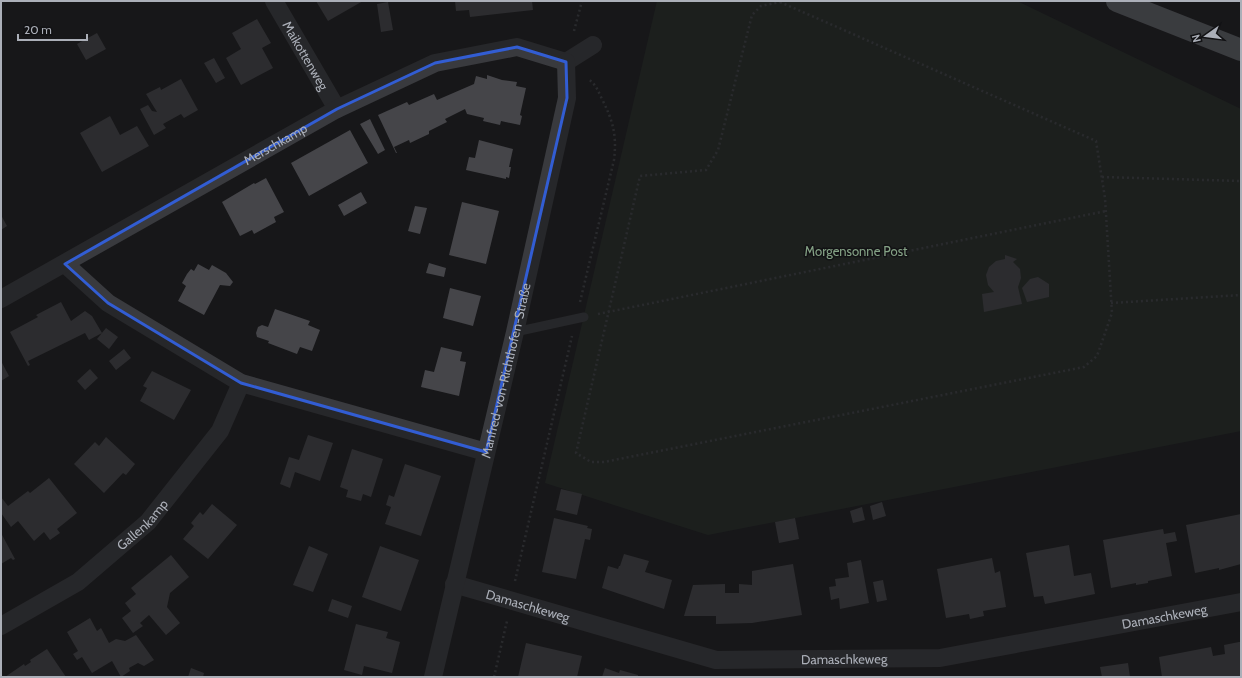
<svg xmlns="http://www.w3.org/2000/svg" width="1242" height="678" font-family="Cabin,sans-serif">
  <style>
    .green { fill: #222923 }
    .building { fill: #454549 }
    .lines { fill: none; stroke-linecap: round; stroke-linejoin: round }
    .path { stroke: #3f4145; stroke-width: 2.5; stroke-dasharray: 2 3; stroke-linecap: butt }
    .lane { stroke: #393a3e; stroke-width: 9 }
    .street { stroke: #393a3e; stroke-width: 18 }
    .highway { stroke: #65686e; stroke-width: 22 }
    .marked { fill: none; stroke: #325dd3; stroke-width: 3; stroke-linejoin: round }
    .labels { text-anchor: middle; stroke-width: 3; stroke-linejoin: round; paint-order: stroke }
    .street-label { font-size: 13px; fill: #abafb8; stroke: #121214 }
    .park-label { font-size: 13px; fill: #84a185; stroke: #121214 }
  </style>
  <rect width="100%" height="100%" fill="#171719"/>
  <path class="green" d="M657 1H1017L1241 109V431L708 535 545 483Z"/>
  <path class="building" d="M316 1H363L328 21Z
    M455 1H532L533 10 470 17 469 10 456 11Z
    M388 2 393 30 381 32 377 4Z
    M257 19 271 43 262 48 273 68 241 85 226 58 241 49 232 33Z
    M97 33 106 49 86 60 77 44Z
    M214 58 225 78 216 83 204 63Z
    M487 75 502 80 517 82 516 86 526 88 520 115 522 116 520 125 501 121 500 125 483 121 484 118 467 114 465 109 445 119 447 122 429 131V134L410 143 409 140 394 147 397 153H396L378 115 407 102 409 105 434 94 437 100 474 84 476 76 487 79Z
    M181 79 198 110 184 118 181 114 163 124 166 128 154 135 140 109 148 105 152 111 157 112 146 94 160 87 161 90Z
    M110 116 120 135 137 126 149 146 102 172 80 133Z
    M370 119 385 150 378 154 360 124Z
    M350 130 368 163 309 196 291 163Z
    M479 140 513 149 509 167H511L509 178 506 177V179L466 170 469 157 475 158Z
    M266 178 284 212 274 217 276 222 254 234 252 230 240 236 222 202 254 183 255 184Z
    M361 192 367 203 344 216 338 205Z
    M462 202 499 211 486 264 449 255Z
    M415 206 427 208 420 234 408 231Z
    M1 215 7 226 1 230Z
    M1005 255 1017 259 1013 262 1020 269 1021 278 1018 287 1022 304 984 312 982 294 994 292 988 285 986 275 989 267 996 261 1005 259Z
    M429 263 446 268 444 277 426 273Z
    M198 264 209 270 212 265 226 273 233 282 230 286 220 285 204 315 178 301 186 286 182 283 187 274 191 269 194 271Z
    M1038 277 1049 284V297L1027 302 1022 288 1030 279Z
    M450 288 481 296 473 326 443 318Z
    M61 302 71 321 85 311 92 316 102 333 89 340 85 333 28 361 30 365 28 366 10 332 38 317 36 315Z
    M275 309 310 321 308 325 320 330 312 351 300 347 297 354 268 343 269 341 257 337 256 333 258 327 262 325 268 327Z
    M106 328 118 337 109 349 97 339Z
    M441 347 462 352 460 361 466 362 459 396 421 387 425 370 434 372Z
    M124 349 131 358 116 370 109 361Z
    M1 361 9 376 1 381Z
    M90 369 98 378 85 390 77 381Z
    M152 371 191 390 174 420 140 401 147 388 143 386Z
    M308 435 333 443 320 481 295 472 290 488 280 484 289 457 299 460Z
    M106 437 135 464 126 475 123 473 104 493 74 464 95 442 99 446Z
    M352 449 383 459 371 497 363 494 361 501 346 497 348 490 340 487Z
    M405 464 441 476 421 536 385 524 391 507 386 505 389 495 394 497Z
    M49 478 77 513 57 529 60 533 50 540 44 532 34 541 18 521 11 527 1 513V497L8 506 28 491 30 493Z
    M561 489 582 494 577 515 556 510Z
    M882 502 886 516 873 520 870 506Z
    M212 504 237 525 208 559 183 539 194 526 191 523 200 512 203 515Z
    M862 507 865 520 853 523 850 511Z
    M1241 514V564L1219 570V568L1195 573 1186 525Z
    M554 518 588 526 587 528 592 529 590 540 585 539 576 579 542 572Z
    M795 518 799 539 779 543 775 522Z
    M1163 529 1164 534 1175 532 1177 541 1166 543 1172 576 1148 581V583L1136 585V583L1111 588 1103 540Z
    M1 533 15 559 13 560 11 558 1 564Z
    M1069 545 1074 576 1091 573 1095 594 1045 604 1043 596 1034 597 1026 553Z
    M309 546 328 554 313 592 293 585Z
    M380 546 419 560 401 611 362 597Z
    M624 554 649 561 645 572 672 580 664 609 602 588 608 566 618 569 619 566H620Z
    M171 555 189 577 170 593 167 607 180 623 166 635 149 615 140 623 143 626 133 633 122 618 131 611 125 603 136 594 131 588Z
    M992 558 995 573 1000 571 1006 607 983 611 984 616 970 619 969 614 946 618 937 569Z
    M861 560 869 603 840 609 839 598 831 600 829 587 836 586 835 579 849 577 847 563Z
    M793 564 802 615 752 623 716 624V616H684L693 585 725 584V593H739V584L752 585V571Z
    M883 580 887 600 877 602 873 582Z
    M332 599 352 606 348 618 328 611Z
    M90 618 97 631 101 628 109 643 116 639 125 641 136 635 154 660 144 666 138 663 129 668 130 671 121 677 112 661 92 673 82 657 77 660 73 654 78 651 67 632Z
    M356 624 388 632 386 638 400 642 392 673 364 666 362 675 344 670Z
    M1239 642H1241V677H1162L1159 657 1211 647 1213 656 1225 654 1224 645Z
    M526 643 582 656 577 677H518Z
    M47 649 66 677H5L24 664 25 666 31 662 30 660Z
    M1128 663 1130 677H1102L1100 667Z
    M191 668 204 673 203 677H188Z
    M605 668 619 673 620 670 638 675V677H602Z"/>
  <g class="lines">
    <path class="path" d="M780 2 1096 141 1105 198 1112 313 1097 356 1084 367 604 462H591L576 453 640 176 706 170 718 150 752 15 761 6Z
      M574 31 582 1
      M1102 177 1241 181
      M580 302 614 160C617 135 613 121 602 99 598 91 596 84 588 79
      M1111 303 1241 295
      M598 314 1106 211
      M515 581 572 336
      M494 677 507 621"/>
    <path class="lane" d="M515 332 584 317"/>
    <g class="street">
      <path id="s1" d="M274 1 337 109"/>
      <path d="M566 62 593 45"/>
      <path d="M65 264 108 303 241 383 486 452"/>
      <path id="s2" d="M1 299 337 109 435 63 517 47 566 62"/>
      <path id="s3" d="M454 584 716 660 940 658 1241 602"/>
      <path id="s4" d="M1 626 78 582 148 522 220 431 241 383"/>
      <path id="s5" d="M433 677 515 332 567 98 566 62"/>
    </g>
    <path class="highway" d="M1117 1 1241 50"/>
  </g>
  <path d="M0 0H1242V678H0ZM517 47 566 62 567 98 486 452 241 383 108 303 65 264 337 109 435 63Z" fill="#171719" fill-opacity=".55" fill-rule="evenodd"/>
  <path class="marked" d="M517 47 566 62 567 98 486 452 241 383 108 303 65 264 337 109 435 63Z"/>
  <g class="labels">
    <g class="street-label">
      <text dy="5" stroke="none"><textPath href="#s1" startOffset="63">Maikottenweg</textPath></text>
      <text dy="5" stroke="none"><textPath href="#s2" startOffset="315">Merschkamp</textPath></text>
      <text dy="5" stroke="none"><textPath href="#s5" startOffset="315">Manfred-von-Richthofen-Straße</textPath></text>
      <text dy="5" stroke="none"><textPath href="#s4" startOffset="175">Gallenkamp</textPath></text>
      <text dy="5" stroke="none"><textPath href="#s3" startOffset="77">Damaschkeweg</textPath></text>
      <text dy="5" stroke="none"><textPath href="#s3" startOffset="725">Damaschkeweg</textPath></text>
      <text dy="5" stroke="none"><textPath href="#s3" startOffset="401">Damaschkeweg</textPath></text>
    </g>
    <g class="park-label">
      <text x="856" y="256">Morgensonne Post</text>
    </g>
  </g>
  <rect width="1242" height="678" fill="none" stroke="#abafb8" stroke-width="4"/>
  <g transform="translate(1206 36) rotate(256)" stroke="#121214" stroke-width="3" paint-order="stroke">
  <path d="M0-3L7 15L0 10L-7 15Z" fill="#abafb8"/>
  <text y="-6" font-size="11" font-weight="bold" text-anchor="middle" fill="#abafb8">N</text>
  </g>
  <path d="M18 34v6h69v-6" fill="none" stroke="#abafb8" stroke-width="2"/>
  <text x="24" y="34" font-size="12" fill="#abafb8" stroke="#121214" stroke-width="3" paint-order="stroke">20 m</text>
</svg>
